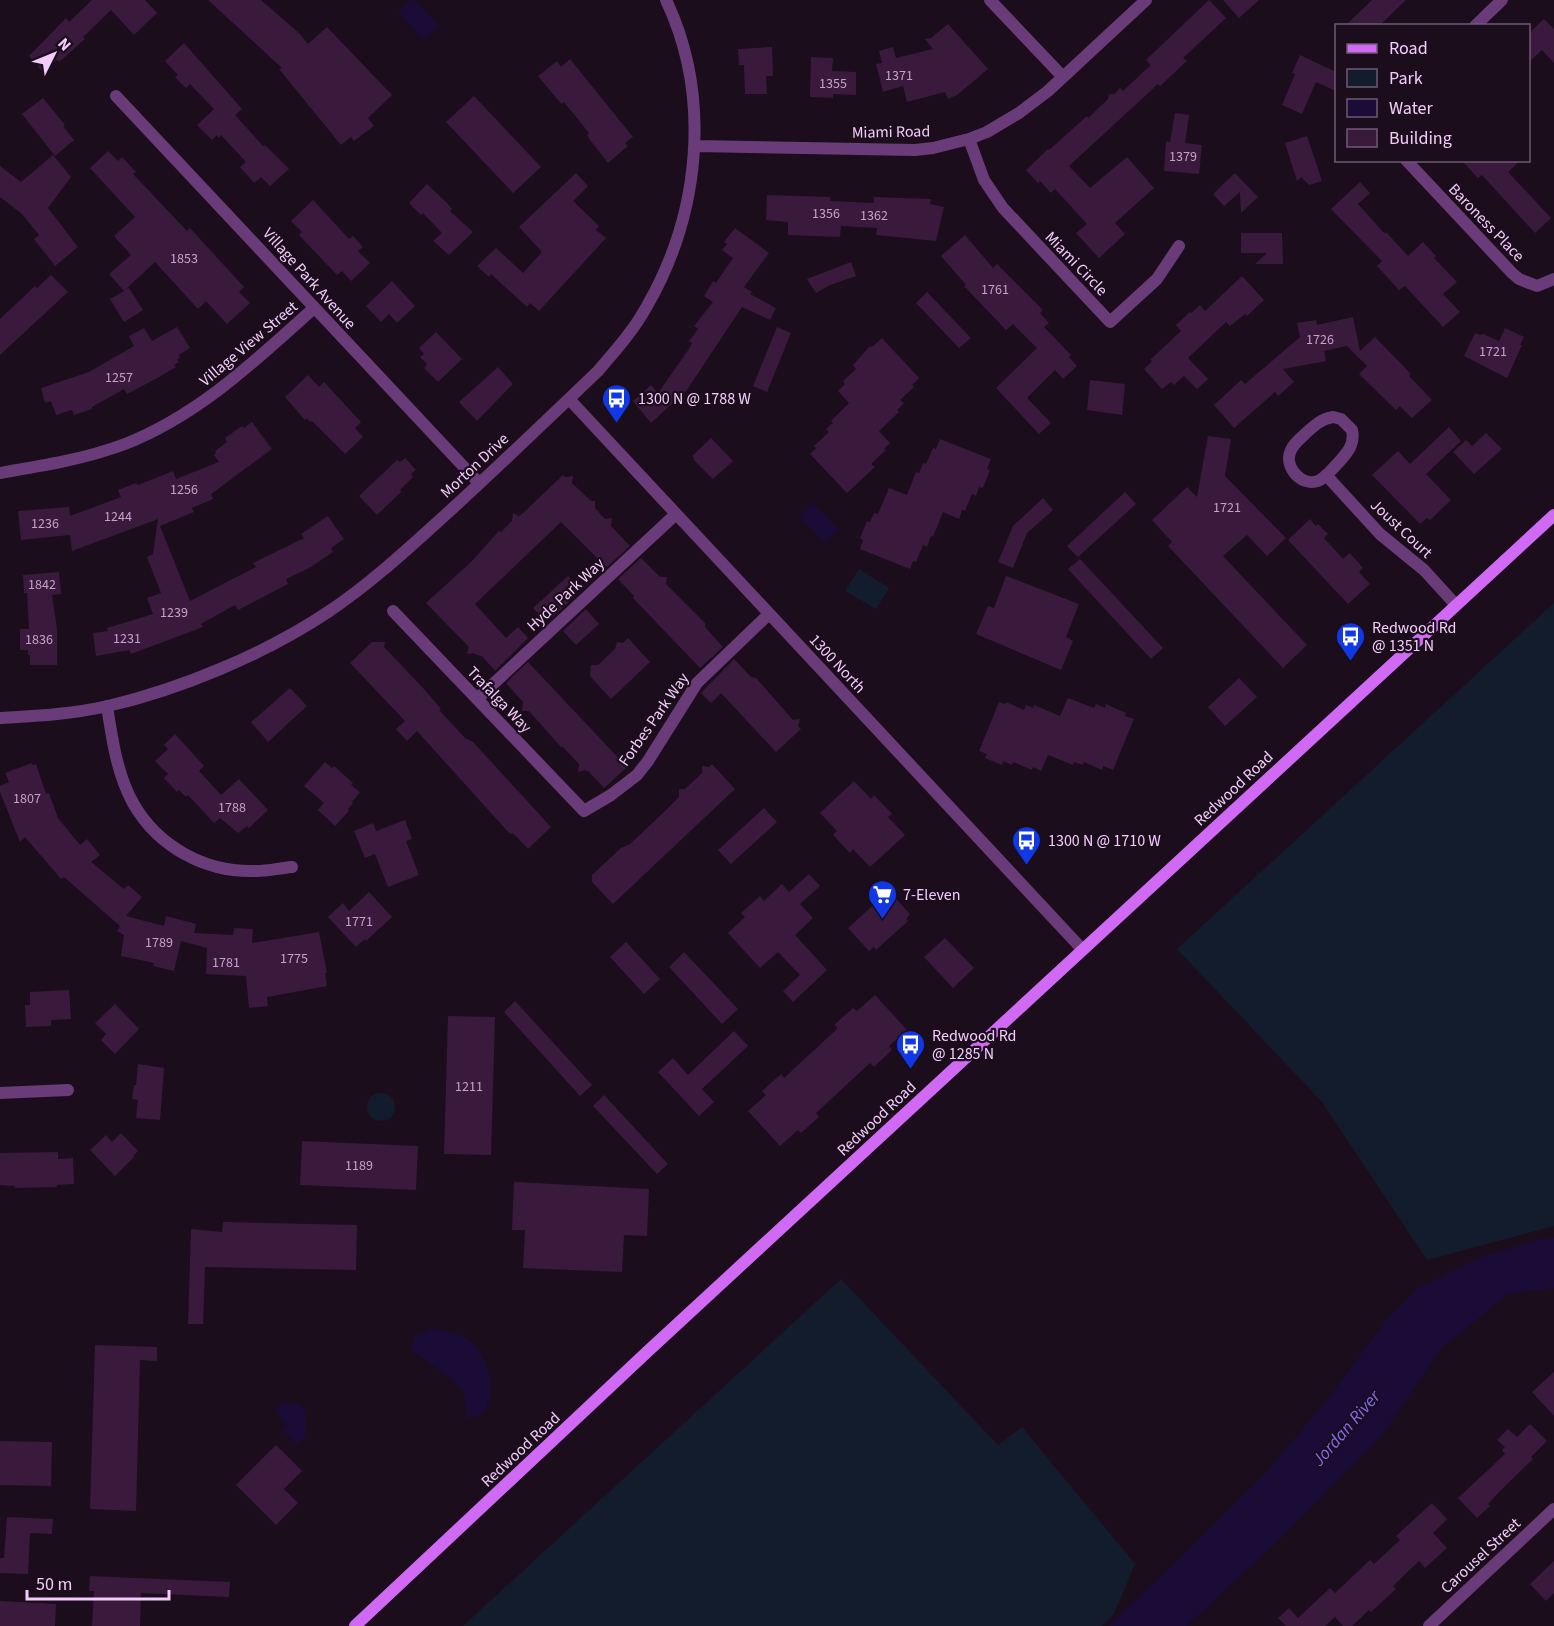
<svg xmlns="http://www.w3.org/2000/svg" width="1554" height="1626" font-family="'Source Sans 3',sans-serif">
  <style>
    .green { fill: #131c2d }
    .water { fill: #1b0c37 }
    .building { fill: #391a3c }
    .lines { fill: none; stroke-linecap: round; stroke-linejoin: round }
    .minor { stroke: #693b78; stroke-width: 12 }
    .secondary { stroke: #d06af5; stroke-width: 12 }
    .labels { text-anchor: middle; stroke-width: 4.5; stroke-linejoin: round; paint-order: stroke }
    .number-label { font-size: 14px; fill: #c4a0cb }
    .street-label { font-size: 16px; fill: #f3ccfb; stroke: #1b0d1c }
    .poi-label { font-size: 16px; fill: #f3ccfb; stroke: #1b0d1c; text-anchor: start }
    .water-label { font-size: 18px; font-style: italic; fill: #8269f5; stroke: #1b0d1c }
  </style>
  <rect width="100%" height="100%" fill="#1b0d1c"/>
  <path class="green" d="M859 569 889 588 876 609 845 591Z
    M1554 603V1226L1427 1260 1322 1102 1177 949Z
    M367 1107a14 14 0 1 1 28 0a14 14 0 1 1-28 0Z
    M841 1279 998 1445 1022 1427 1135 1564 1114 1614 1102 1626H463Z"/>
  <path class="water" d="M411 0H415L439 26 424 40 398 12Z
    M813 503 839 529 825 543 799 517Z
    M1554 1238V1288L1508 1294 1440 1350 1383 1434 1275 1544 1186 1626H1108L1175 1563 1264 1475 1330 1396 1384 1323 1420 1287 1479 1258 1535 1240Z
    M432 1328C445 1331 458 1333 469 1340 485 1351 492 1378 490 1396 490 1402 485 1408 483 1414L467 1419 464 1393 450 1378 410 1349 415 1336Z
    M283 1403 300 1404 306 1412 305 1437 297 1444 282 1430 287 1424 274 1411Z"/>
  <path class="building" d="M92 0H145L157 13 134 35 111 10 83 37 85 39 59 62 57 60 43 72 29 56 66 18 69 22Z
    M208 0H261L300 34 308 44 327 27 392 95 368 118 374 126 354 141 351 137 341 145 279 69 282 68Z
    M1209 0 1226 18 1183 58 1187 61 1160 86 1158 84 1069 166 1090 188 1127 157 1154 188 1115 223 1125 234 1099 258 1076 233 1087 224 1055 189 1051 193 1040 181 1038 183 1026 170 1048 149 1049 150 1087 116 1088 118 1108 99 1109 94H1114L1120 88 1123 91 1151 65 1146 60Z
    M1223 0H1259L1239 18Z
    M1372 0H1406L1379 26H1345Z
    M1544 19 1554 29V63L1542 50 1528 63V34Z
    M948 24 988 69 957 95 948 99 945 92 907 102 903 86 883 92 876 64 882 63 879 51 893 47 896 58 933 49 925 39 931 38Z
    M184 43 242 109 235 115 263 146 265 145 289 169 270 186 261 177 254 183 240 167 246 162 221 135 219 138 217 135 212 140 197 125 214 109 190 84 186 88 175 77 178 75 165 61Z
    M772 47 773 76H766L767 94H745L744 65H739L738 49Z
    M1300 55 1336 72V91L1316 82 1302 114 1282 105 1295 74 1292 73Z
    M811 57 833 58 832 71 856 72V95L833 94V98L810 97Z
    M570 59 633 137 625 143 628 146 608 163 590 140 587 135 589 133 564 102 562 104 557 99 538 76 557 61 561 67Z
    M474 96 541 167 513 193 446 122Z
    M43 98 65 125 63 126 74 140 55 156 22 114Z
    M1175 113 1189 115 1185 143 1202 145 1199 174 1164 171 1166 141 1170 142Z
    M1307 136 1322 181 1309 185 1301 177 1297 181 1285 143Z
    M108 151 118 161 122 157 136 172 133 174 187 231 190 228 244 287 239 292 250 303 227 324 206 301 198 309 155 262 126 289 129 288 143 310 124 322 110 299 124 291 109 274 131 255 114 236 135 217 90 168Z
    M53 155 71 177 48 208 78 247 55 266 34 239 39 235 22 214 0 197V166L21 182Z
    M1461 160H1521L1508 172 1551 218 1535 233 1482 175 1478 178Z
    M576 173 588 186 573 201 599 226 596 230 606 238 539 311 530 303 527 307 491 274 489 277 477 266 496 248 523 273 542 252 519 227Z
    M1235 173 1258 197 1241 213 1240 192 1224 206 1213 194Z
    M1360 182 1370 193 1358 204 1385 234 1386 232 1408 256 1423 242 1436 256 1434 258 1457 282 1443 294 1460 312 1443 327 1405 286 1399 290 1377 266 1382 261 1331 209Z
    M427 184 447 203 452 209 450 211 473 232 449 255 433 241 442 233 423 213 421 215 409 203Z
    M767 195 830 197V201L874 203V197L931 199 930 204 944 207 936 241 876 235 877 228 841 226 840 237 788 235V222L766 220Z
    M313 200 349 239 353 236 363 247 358 251 370 263 351 281 342 271 337 275 299 235 302 232 291 221Z
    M735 228 769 253 744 287 752 292 750 294 776 308 770 320 742 307 687 390 651 423 633 401 651 385 658 393 689 349 692 343 689 341 698 329 694 326 713 302 704 296 713 281 716 283 733 258 722 250 727 244 724 242Z
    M1241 233H1282L1283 264H1255L1267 253H1241Z
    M965 235 993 268 997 264 1043 310 1040 313 1049 323 1044 327 1071 355 1069 357 1077 366 1063 379 1055 370 1027 398 1051 423 1039 434 996 388 1037 348 1013 324 1006 330 964 286 966 285 941 256Z
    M851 262 856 276 830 285 816 293 807 279Z
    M51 275 68 292 0 355V319L35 286 37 288Z
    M1242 276 1264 300 1247 316 1245 314 1230 326 1226 322 1188 358 1208 379 1197 389 1184 376 1174 385 1171 382 1162 389 1144 369 1152 361 1150 360 1181 331 1176 325 1190 312 1191 313 1200 305 1205 311Z
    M392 281 415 306 397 323 389 314 381 322 366 306Z
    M927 292 971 338 959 348 916 303Z
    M1353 317 1360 351 1375 337 1411 374 1409 376 1432 400 1412 418 1400 406 1396 410 1359 374 1367 366 1347 346 1324 351 1326 361 1283 369 1294 382 1278 396 1275 392 1234 428 1214 405 1241 380 1245 384 1300 337 1297 323 1316 320 1317 325Z
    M177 327 190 348 179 355 180 358 177 359 179 362 174 365 176 367 159 377 127 394 124 389 92 407V409L74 415 72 410 56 415 51 401 45 403 41 388 89 372 134 346 129 336 144 328 152 341Z
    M777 327 791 333 767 392 753 386Z
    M1505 328 1524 337 1520 345H1522L1507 378 1464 356 1475 333 1480 335 1483 334 1499 341Z
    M436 332 462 359 438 382 424 368 427 364 420 357 424 354 419 348Z
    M882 338 919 378 912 385 914 387 900 400 904 403 897 410 899 412 879 431 890 443 884 449 886 450 871 464 875 467 847 493 810 454 816 448 814 446 829 432 826 429 833 423 831 421 849 403 838 391 845 384 843 381 856 369 853 365 869 347 873 346Z
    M498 367 513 384 477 421 459 402Z
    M308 375 319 387 324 382 361 422 355 428 363 437 345 454 312 421 310 422 307 418 305 420 285 397Z
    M1090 380 1125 384 1122 415 1087 410Z
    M252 422 272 449 211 494 213 499 192 508 194 512 160 526 190 601 256 567 253 563 304 538 301 534 328 516 344 539 331 548 333 552 311 567 286 579 288 584 238 610 235 605 201 624 203 627 131 654 129 650 96 656 93 633 108 631 107 628 153 614 147 598 161 593 147 557 153 554 158 519 72 551 70 535 21 540 18 511 69 507 70 516 121 497 118 490 136 483 138 485 173 471 176 479 219 462 214 455 216 453 215 451 227 442 225 438 242 426 244 428Z
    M1449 427 1461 441 1426 474 1451 500 1430 520 1427 518 1420 524 1372 475 1398 451 1410 464Z
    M1486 433 1502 449 1474 474 1453 452 1466 440 1472 446Z
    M1208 436 1231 439 1225 476 1286 538 1267 556 1247 535 1223 556 1307 645 1283 668 1168 546 1172 542 1152 520 1187 487 1197 497Z
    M711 438 733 461 713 479 693 459 694 458 692 456Z
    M940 439 991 459 987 469 990 470 983 488 979 487 976 496 972 494 965 511 962 510 959 519 943 512 933 537 931 536 927 547 923 545 916 562 913 561 910 569 860 549 863 540 860 538 867 521 870 522 874 513 878 514 889 488 907 495 916 472 919 473 923 463 926 464 933 448 936 449Z
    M405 458 416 470 411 474 413 477 400 490 402 491 377 515 359 496 397 460 400 462Z
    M563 475 565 477 573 476 572 483 591 501H595V508L605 519 612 518 611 526 630 546 607 567 605 566 561 522 475 604 506 638 518 627 528 638 495 671 482 656 477 655 474 653 467 654 469 647 426 603 471 562 499 531 501 532 512 521 513 513 519 516 522 514Z
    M1125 492 1136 504 1078 557 1067 546Z
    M1043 498 1053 510 1027 533 1013 568 998 562 1013 526Z
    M1310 519 1316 526 1318 524 1328 534 1324 538 1343 559 1350 553 1363 568 1359 572 1370 584 1348 604 1288 540Z
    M641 558 660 577H667L666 584 705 623V627L721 645 723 647 700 668 633 598 634 596 618 579Z
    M1080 559 1163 648 1151 659 1068 569Z
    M59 572 61 594 52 595 57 629V665H30V655H28V650H20V629H29L27 593H24L23 575Z
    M568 576 578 587 571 594 574 597 552 618 548 615 544 619 533 608Z
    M1006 576 1079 604 1066 637 1073 641 1061 670 976 634 988 606 994 608Z
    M586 609 599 624 576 645 563 631Z
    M628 638 650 662 611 699 590 676 591 665H598L615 649 617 642 623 643Z
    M372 642H385L384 647 423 688 441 709 439 710 465 738 473 742 551 827 528 849 515 835 512 833 510 834 417 731 407 741 396 729 405 721 350 663Z
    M734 659 751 677 756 678 793 720 800 719 798 726 801 729 776 752 721 693 711 703 701 693Z
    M528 662 627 767 604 788 589 772 585 770 578 772 579 764 563 747H561L529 711H522L523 702 506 683Z
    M1239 678 1257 697 1225 726 1208 707Z
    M290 688 307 706 268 742 251 722Z
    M1068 698 1094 708 1096 704 1105 708 1106 704 1126 713 1125 716 1134 719 1113 770 1103 766 1102 770 1084 762 1083 765 1074 762 1073 765 1048 755 1041 771 1033 767 1032 770 1013 762 1012 765 1003 761 1002 765 985 758 987 754 979 751 999 702 1005 704 1006 702 1024 710 1026 705 1033 708 1034 705 1060 716Z
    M175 734 204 766 199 771 221 795 239 779 268 810 249 828 247 826 238 833 220 818 214 823 188 795 186 797 179 790 177 792 164 778 168 774 155 761 168 749 164 745Z
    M325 762 332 768 334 766 353 783 351 785 360 792 352 802 353 803 348 809 349 811 335 826 318 810 324 803 304 786Z
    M32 763V765L36 764 46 794 49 793 58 818 80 845 87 839 100 855 91 862 124 889 128 885 142 897 126 916 164 926 166 916 196 924 194 933 233 935 234 928 253 929 252 943 319 932 327 973H325L327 986 267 997 268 1006 249 1008 246 976 206 974 207 948 181 941 174 971 153 966 154 963 121 956 124 935 117 931 120 926 64 877 61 879 25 837 20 842 0 792V786L9 782 5 773Z
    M712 764 735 789 613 904 592 882V875L621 848 630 844 662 814 679 797V789H685L702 773V766L709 767Z
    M854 781 871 799 874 795 892 814 888 817 905 835 870 867 853 849 850 853 833 835 837 831 820 813Z
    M764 808 777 822 731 864 718 850Z
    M405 820 412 839 406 841 419 875 388 887 375 854 365 858 354 831 373 823 376 831Z
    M809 874 820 886 800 904 813 918 795 935 827 970 793 1002 783 991 800 975 778 952 760 968 728 933 745 917 741 913 760 896 764 901 782 884 789 892Z
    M889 891 910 914 906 919 908 921 876 950 874 947 869 951 848 928Z
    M369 892 392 917 366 941 365 939 356 947 328 917 343 903 349 911Z
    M945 938 974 968 953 988 924 957Z
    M626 942 660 979 644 994 610 957Z
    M684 952 738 1009 722 1024 669 967Z
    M69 990 71 1019 51 1020V1026L26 1027 25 1005H30V992Z
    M875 995 907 1030 889 1046 892 1050 874 1067 870 1063 816 1113 819 1117 801 1133 798 1130 780 1146 748 1111 766 1095 762 1091 781 1074 784 1078 838 1028 834 1025 853 1008 857 1011Z
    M515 1001 592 1085 580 1096 504 1012Z
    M115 1004 139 1029 115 1054 101 1040 106 1034 95 1023Z
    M448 1016 495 1017 491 1155 444 1154Z
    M734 1031 748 1046 702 1089 714 1102 699 1116 658 1072 673 1058 688 1075Z
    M138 1064 164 1068 160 1120 136 1118 138 1100 132 1099 134 1085H136Z
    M604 1095 668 1164 657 1174 593 1106Z
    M121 1133 138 1151 133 1156 134 1157 115 1176 90 1150 106 1135 112 1142Z
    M302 1141 418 1146 416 1190 300 1185Z
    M58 1152V1159L73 1158 74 1184 57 1185V1187L15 1188V1186L0 1185V1153Z
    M514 1182 649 1189 647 1236 624 1235 622 1272 523 1268 525 1230H512Z
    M223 1222 357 1225 356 1270 205 1267 203 1324H188L191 1229 222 1232Z
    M95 1345 157 1347V1361L140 1360 136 1511 90 1509Z
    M1554 1372V1416L1532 1392Z
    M1530 1424 1547 1441 1531 1457 1533 1459 1502 1489 1488 1504 1490 1506 1477 1518 1458 1498 1505 1454 1502 1450 1505 1447 1497 1440 1508 1429 1517 1437Z
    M0 1441 52 1442 51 1486 0 1485Z
    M276 1445 302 1471 284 1489 298 1503 276 1525 236 1485Z
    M1432 1503 1447 1519 1433 1533 1447 1548 1425 1568 1419 1561 1393 1586 1396 1589 1371 1612 1369 1610 1352 1626H1343L1335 1617 1325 1626H1286L1278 1618 1289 1608 1298 1618 1330 1588 1335 1593 1370 1560 1374 1564 1400 1540 1396 1536Z
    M7 1517 53 1519 52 1534 30 1533 28 1574 0 1573V1558H4Z
    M1554 1561V1593L1546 1601 1530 1584Z
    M90 1576 230 1582 229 1597 141 1593 140 1626H92L94 1591H89Z
    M0 1601 56 1604 55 1626H0Z"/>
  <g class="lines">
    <path class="minor" d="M990 0 1063 77
      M1475 26 1502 0
      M116 96 479 483
      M969 139 984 180 1003 208 1110 322 1157 279 1179 246
      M695 146 915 150 933 148 969 139 987 132 1019 113 1048 91 1146 0
      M1406 160 1512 273 1519 279 1537 286 1554 279
      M569 399 1082 949
      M1333 417 1341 419 1352 430C1355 444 1348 452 1339 462 1333 468 1326 478 1318 481 1301 487 1283 466 1291 450 1294 443 1301 438 1306 433 1315 425 1321 419 1333 417Z
      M0 473C42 466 85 459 125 444 199 415 256 360 314 308
      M1326 475 1380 534 1424 570 1456 605
      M393 611 584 811 611 795 637 775 648 761 697 683 769 614
      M477 699 676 514
      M107 706C112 739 117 774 133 803 158 847 206 873 256 871 268 871 280 868 292 867
      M0 718C36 716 73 714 108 706 181 689 265 654 328 612 373 582 413 544 453 508 502 463 550 417 598 371 616 350 634 330 647 306 700 214 712 97 666 0
      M0 1093 68 1090
      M1429 1626 1554 1509"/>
    <path class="secondary" d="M355 1626 647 1352 1554 515"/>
  </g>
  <defs>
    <symbol id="bus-pin" viewBox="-11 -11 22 30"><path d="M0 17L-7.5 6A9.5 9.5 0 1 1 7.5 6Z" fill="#1038e4" stroke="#1b0d1c"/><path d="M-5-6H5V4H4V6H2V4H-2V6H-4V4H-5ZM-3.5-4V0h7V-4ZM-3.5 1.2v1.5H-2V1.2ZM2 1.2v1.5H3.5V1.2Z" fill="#fff"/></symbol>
    <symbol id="supermarket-pin" viewBox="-11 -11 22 30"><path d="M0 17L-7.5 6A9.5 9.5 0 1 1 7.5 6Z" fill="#1038e4" stroke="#1b0d1c"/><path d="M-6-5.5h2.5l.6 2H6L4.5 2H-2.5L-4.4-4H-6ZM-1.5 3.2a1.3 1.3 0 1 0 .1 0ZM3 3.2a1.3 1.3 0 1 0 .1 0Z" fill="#fff"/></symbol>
  </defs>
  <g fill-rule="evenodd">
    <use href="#bus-pin" x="600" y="382" width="33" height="45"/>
    <use href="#bus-pin" x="1334" y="620" width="33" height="45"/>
    <use href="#bus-pin" x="1010" y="824" width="33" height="45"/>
    <use href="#supermarket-pin" x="866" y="878" width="33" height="45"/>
    <use href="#bus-pin" x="894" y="1028" width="33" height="45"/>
  </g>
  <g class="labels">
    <g class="number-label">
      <text x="899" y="80">1371</text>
      <text x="833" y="88">1355</text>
      <text x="1183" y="161">1379</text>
      <text x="826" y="218">1356</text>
      <text x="874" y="220">1362</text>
      <text x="184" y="263">1853</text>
      <text x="995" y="294">1761</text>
      <text x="1320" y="344">1726</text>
      <text x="1493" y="356">1721</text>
      <text x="119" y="382">1257</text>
      <text x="184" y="494">1256</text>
      <text x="1227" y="512">1721</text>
      <text x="118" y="521">1244</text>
      <text x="45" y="528">1236</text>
      <text x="42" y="589">1842</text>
      <text x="174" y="617">1239</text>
      <text x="127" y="643">1231</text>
      <text x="39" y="644">1836</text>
      <text x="27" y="803">1807</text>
      <text x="232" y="812">1788</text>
      <text x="359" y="926">1771</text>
      <text x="159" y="947">1789</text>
      <text x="294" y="963">1775</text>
      <text x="226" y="967">1781</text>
      <text x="469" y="1091">1211</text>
      <text x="359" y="1170">1189</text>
    </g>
    <g class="street-label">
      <text transform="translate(891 131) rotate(-1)" y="6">Miami Road</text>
      <text transform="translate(1487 222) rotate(46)" y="6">Baroness Place</text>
      <text transform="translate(1077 263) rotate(46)" y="6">Miami Circle</text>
      <text transform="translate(310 278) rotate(48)" y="6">Village Park Avenue</text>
      <text transform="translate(248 343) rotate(-40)" y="6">Village View Street</text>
      <text transform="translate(474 465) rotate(-43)" y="6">Morton Drive</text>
      <text transform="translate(1402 528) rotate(43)" y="6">Joust Court</text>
      <text transform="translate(565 594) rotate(-43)" y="6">Hyde Park Way</text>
      <text transform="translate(838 663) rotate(47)" y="6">1300 North</text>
      <text transform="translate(500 699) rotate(46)" y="6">Trafalga Way</text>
      <text transform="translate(653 719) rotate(-55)" y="6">Forbes Park Way</text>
      <text transform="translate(1233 788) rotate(-43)" y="6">Redwood Road</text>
      <text transform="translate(876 1118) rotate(-43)" y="6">Redwood Road</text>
      <text transform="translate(520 1449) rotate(-43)" y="6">Redwood Road</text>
      <text transform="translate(1480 1555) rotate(-43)" y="6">Carousel Street</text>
    </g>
    <g class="poi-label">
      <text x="638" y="404">1300 N @ 1788 W</text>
      <text x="1372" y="633">Redwood Rd<tspan x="1372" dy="18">@ 1351 N</tspan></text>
      <text x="1048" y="846">1300 N @ 1710 W</text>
      <text x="903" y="900">7-Eleven</text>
      <text x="932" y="1041">Redwood Rd<tspan x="932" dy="18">@ 1285 N</tspan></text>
    </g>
    <g class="water-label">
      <text transform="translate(1346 1428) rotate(-49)" y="6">Jordan River</text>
    </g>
  </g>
  <rect x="1335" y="24" width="195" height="138" fill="#1b0d1c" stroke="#715975" stroke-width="1.5"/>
  <rect x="1347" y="44" width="30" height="9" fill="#d06af5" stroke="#715975" stroke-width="1.5"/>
  <text x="1389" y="54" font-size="18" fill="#f3ccfb">Road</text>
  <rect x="1347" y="69" width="30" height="18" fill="#131c2d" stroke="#715975" stroke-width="1.5"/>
  <text x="1389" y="84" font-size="18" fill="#f3ccfb">Park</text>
  <rect x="1347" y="99" width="30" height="18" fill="#1b0c37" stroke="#715975" stroke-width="1.5"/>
  <text x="1389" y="114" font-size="18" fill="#f3ccfb">Water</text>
  <rect x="1347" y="129" width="30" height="18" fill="#391a3c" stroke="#715975" stroke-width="1.5"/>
  <text x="1389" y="144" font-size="18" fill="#f3ccfb">Building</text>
  <g transform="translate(54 54) rotate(47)" stroke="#1b0d1c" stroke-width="4.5" paint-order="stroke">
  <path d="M0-4.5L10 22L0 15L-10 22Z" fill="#f3ccfb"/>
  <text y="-9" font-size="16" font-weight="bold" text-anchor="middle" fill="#f3ccfb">N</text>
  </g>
  <path d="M27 1590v9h142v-9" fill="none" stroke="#f3ccfb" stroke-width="3"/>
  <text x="36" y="1590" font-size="18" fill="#f3ccfb" stroke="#1b0d1c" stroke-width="4.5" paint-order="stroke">50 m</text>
</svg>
